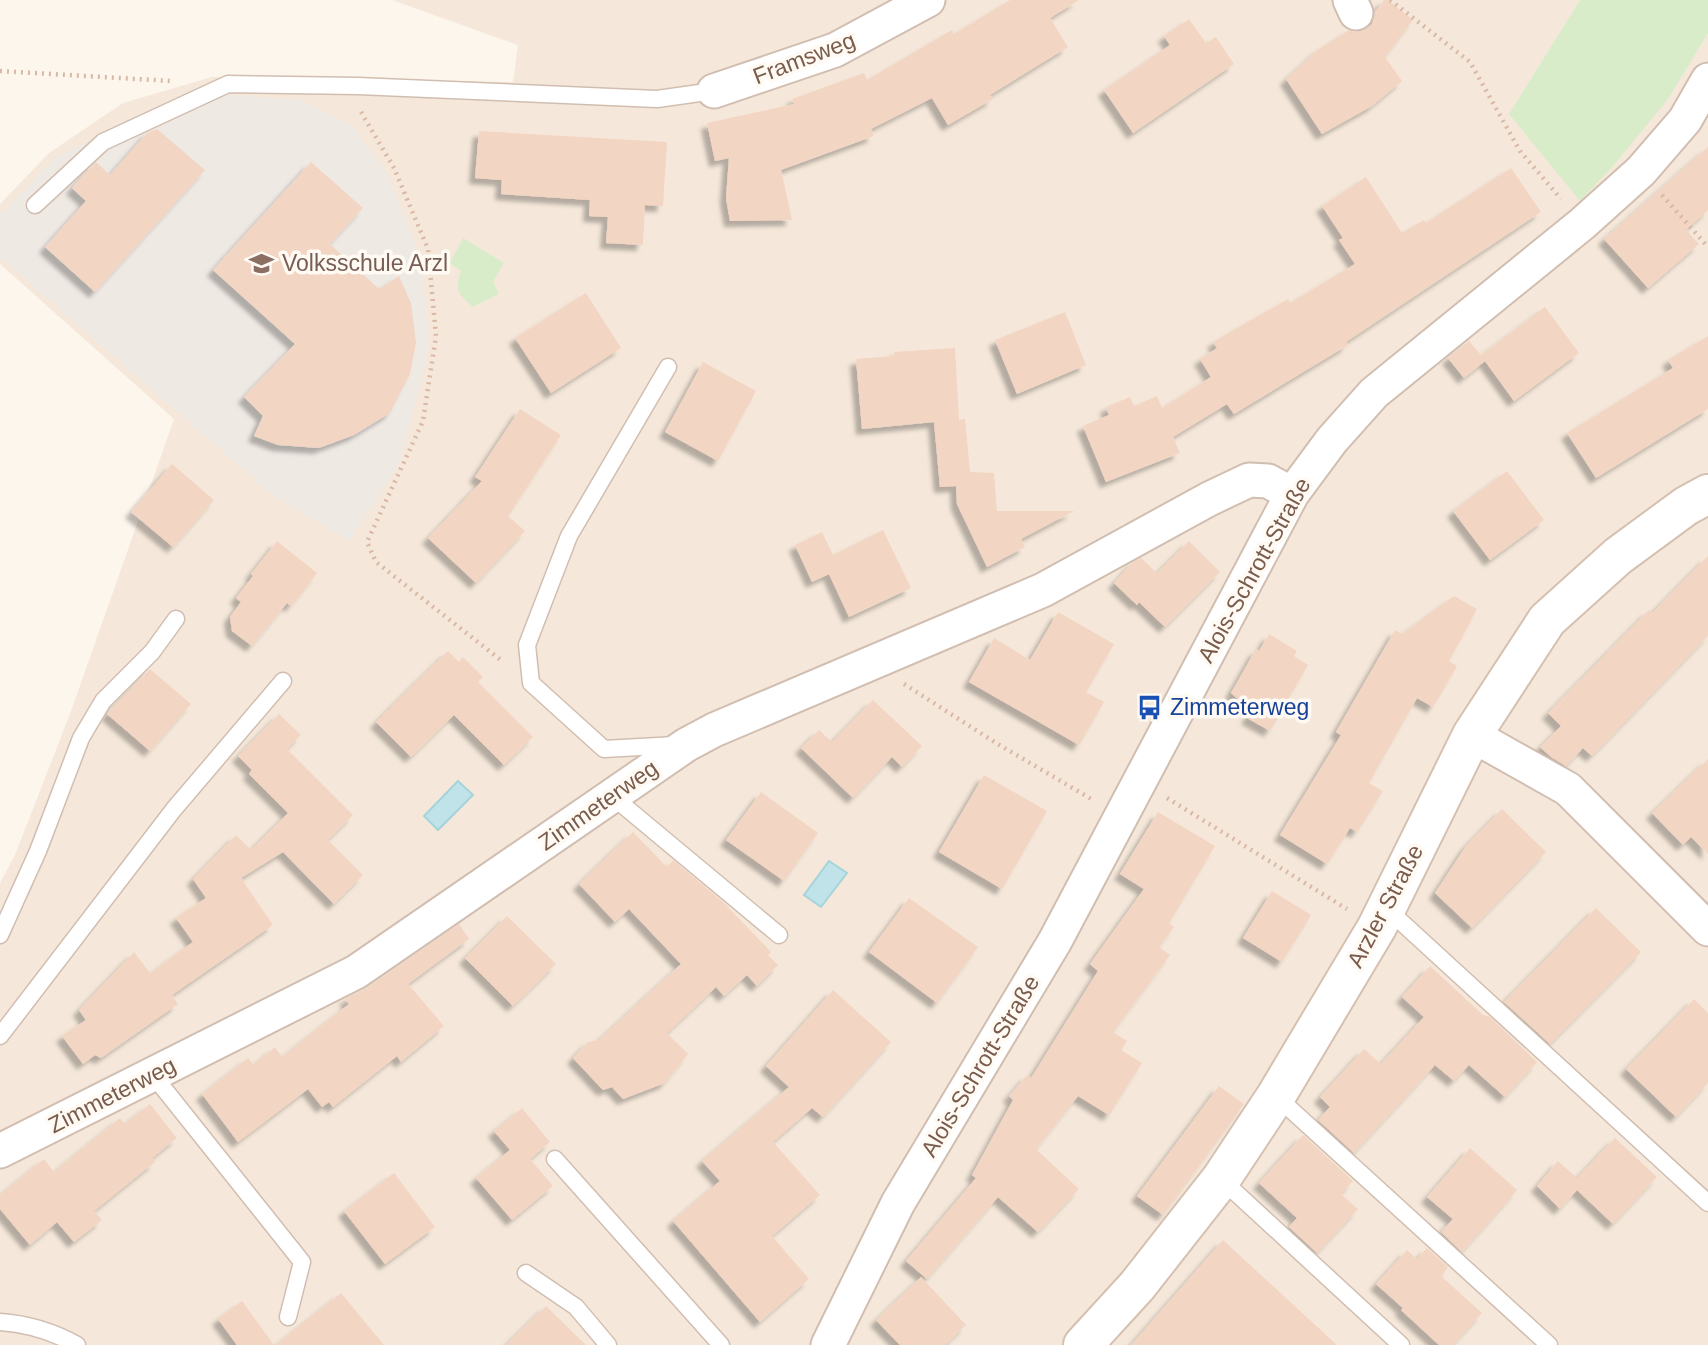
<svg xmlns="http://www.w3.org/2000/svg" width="1708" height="1345" font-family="Helvetica,sans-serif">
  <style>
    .residential { fill: #f5e8da }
    .industrial { fill: #efe9e4 }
    .green { fill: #d8ecc9 }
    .water { fill: #bfe3e8; stroke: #a5d3da; stroke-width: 2 }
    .building { fill: #f3d5c3; filter: url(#shadow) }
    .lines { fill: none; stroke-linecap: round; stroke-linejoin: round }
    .lane-casing { stroke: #d1beb0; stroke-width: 19 }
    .street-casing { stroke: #d1beb0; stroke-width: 37 }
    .secondary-casing { stroke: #d6c0b0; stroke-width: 42 }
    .path { stroke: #d9b8a5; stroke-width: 4.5; stroke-dasharray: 2 5; stroke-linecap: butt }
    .lane { stroke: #fff; stroke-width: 16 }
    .street { stroke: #fff; stroke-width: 33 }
    .secondary { stroke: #fff; stroke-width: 38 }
    .labels { text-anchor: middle; stroke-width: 7; stroke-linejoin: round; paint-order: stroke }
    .street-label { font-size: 23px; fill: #7a5c4d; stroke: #fffaf3 }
    .education-label { font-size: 23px; fill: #785e54; stroke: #fffaf3; text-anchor: start }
    .transit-label { font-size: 23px; fill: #164399; stroke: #fffaf3; text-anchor: start }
  </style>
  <defs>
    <filter id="shadow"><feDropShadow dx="-6" dy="6" stdDeviation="2" flood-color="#0004"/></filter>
  </defs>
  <rect width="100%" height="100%" fill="#fdf6ec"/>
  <path class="residential" d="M392 0H1708V1345H0V883L15 855 70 714 174 419 0 264V204L49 153 123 103 212 77 513 82 518 45Z"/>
  <path class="industrial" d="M191 92 300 100 350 124 384 167 421 258 429 347 400 464 349 540 276 498 0 257V215L56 157Z"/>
  <path class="green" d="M1580 0H1708V33L1668 99 1614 165 1580 201 1509 114Z
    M463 238 504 263 493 282 499 294 473 307C458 294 454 291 461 271L450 263Z"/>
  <path class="water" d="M458 781 473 795 438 830 424 816Z
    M829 861 847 873 821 907 804 895Z"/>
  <path class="building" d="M1010 0H1079L1050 18 1068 47 990 95 993 99 948 125 932 98 871 129 874 136 781 170 792 220 730 221 726 198 729 158 715 161 707 123 794 104 792 99 864 73 867 80 952 30 954 34Z
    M1384 0H1388L1413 20 1385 57 1402 81 1372 106 1322 134 1286 79 1318 50 1349 30 1355 32 1365 30 1372 24 1375 12Z
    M1189 19 1206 43 1216 37 1234 64 1133 133 1104 90 1170 45 1164 36Z
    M157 129 205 170 95 292 45 247 86 201 72 188 87 171 96 162 110 175 147 133Z
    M479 131 667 142 663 206 645 205 643 245 606 243 608 217 589 216 590 200 501 194 502 180 475 178Z
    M1708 147V210L1686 230 1699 244 1648 288 1604 239Z
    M311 162 363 208 330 244 379 289 399 276 411 303 416 343 410 374 390 413 354 435 319 448 278 445 254 436 263 416 244 397 295 344 213 270Z
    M1511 168 1541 212 1346 342 1348 345 1234 414 1227 404 1173 437 1180 453 1106 482 1083 426 1109 415 1106 407 1130 397 1134 406 1157 396 1162 408 1211 377 1200 359 1217 348 1213 342 1288 299 1290 303 1355 264 1339 240 1343 238 1322 206 1366 177 1402 233 1424 220 1426 223Z
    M586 293 621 348 551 393 515 338Z
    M1545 307 1579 353 1514 401 1485 361 1464 378 1448 358 1469 341 1481 355Z
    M1065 312 1086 365 1017 394 995 340Z
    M1708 336V409L1596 478 1567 433 1673 368 1668 360Z
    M955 348 959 420 965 419 970 472 994 473 997 511H1074L1021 539 1025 547 987 567 957 504 956 486 940 487 934 422 862 429 856 359 894 356V352Z
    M703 362 756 391 718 461 665 432Z
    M520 409 561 435 508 516 525 531 476 583 428 538 482 481 475 477Z
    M172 464 214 500 173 547 131 512Z
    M1507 471 1544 520 1490 560 1453 511Z
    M883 530 911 588 849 617 829 574 812 582 795 545 822 532 833 555Z
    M277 541 317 573 291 606 287 603 252 646 232 631 230 617 241 602 236 598 253 576 251 574Z
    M1189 541 1220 572 1165 627 1139 602 1137 605 1114 583 1133 562 1141 558 1157 573Z
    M1708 556V636L1592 756 1583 748 1566 766 1551 757 1540 747 1561 726 1548 713 1649 610 1652 613Z
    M1454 596 1477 609 1449 661 1457 666 1433 707 1417 698 1369 783 1383 791 1357 832 1350 828 1327 864 1280 835 1341 735 1336 732 1395 630 1402 634Z
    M1058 612 1114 644 1086 692 1104 702 1079 745 969 682 994 638 1030 660Z
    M1269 634 1297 651 1294 656 1308 665 1270 731 1247 718 1252 711 1231 693 1256 649 1259 651Z
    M448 651 459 662 463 657 483 677 478 682 533 737 504 765 454 715 411 757 376 722Z
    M150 669 191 704 150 751 107 714Z
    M873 700 922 746 902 767 892 757 853 798 801 748 819 730 832 742Z
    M279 714 301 735 287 749 353 815 328 840 363 875 334 904 283 852 241 878 273 925 172 995 178 1004 101 1058 95 1055 83 1064 62 1036 86 1020 79 1010 134 952 150 973 193 942 176 918 206 898 193 879 236 835 251 850 288 813 249 774 252 770 238 756Z
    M1708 759V854L1691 837 1683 845 1652 813Z
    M984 775 1047 811 1002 889 939 852Z
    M761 792 818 833 784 881 726 840Z
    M1502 809 1546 852 1472 928 1435 893 1466 846Z
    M1158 812 1215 846 1169 923 1174 927 1159 947 1170 955 1113 1032 1127 1041 1121 1050 1142 1063 1109 1115 1078 1096 1036 1149 1079 1189 1038 1232 998 1197 927 1279 906 1261 976 1178 972 1175 1013 1100 1009 1096 1027 1075 1031 1078 1098 971 1090 964 1144 889 1120 874Z
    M633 832 667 867 673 860 724 903 771 952 768 955 778 965 757 986 747 975 724 996 716 987 667 1033 688 1054 665 1083 623 1099 612 1087 603 1090 573 1058 588 1042 599 1040 681 964 629 909 615 922 579 884Z
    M1272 891 1311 915 1282 962 1243 938Z
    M909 898 978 947 937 1003 869 952Z
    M1596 908 1641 952 1550 1044 1504 1002Z
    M507 916 556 964 513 1006 465 958Z
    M459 924 469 939 408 984 444 1026 401 1062 397 1056 333 1107 329 1102 322 1107 308 1089 238 1142 202 1094 248 1058 254 1065 275 1047 282 1057 349 1004 345 999 367 988Z
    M1430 966 1483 1015 1490 1017 1537 1062 1505 1097 1469 1065 1454 1081 1435 1065 1354 1153 1318 1120 1330 1107 1320 1097 1364 1049 1381 1064 1424 1017 1402 997Z
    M833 990 891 1042 823 1117 812 1108 773 1142 820 1195 772 1236 809 1279 760 1322 673 1221 720 1181 702 1161 789 1087 766 1066Z
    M1694 999 1708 1013V1083L1676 1117 1626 1069Z
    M1219 1086 1244 1104 1163 1215 1137 1196Z
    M150 1104 177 1138 152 1158 155 1162 94 1211 102 1220 74 1242 57 1222 30 1245 0 1209V1195L44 1159 54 1172 120 1118 125 1124Z
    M522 1108 550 1142 530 1159 553 1186 512 1220 476 1178 510 1150 494 1131Z
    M1303 1135 1353 1181 1341 1194 1358 1209 1317 1253 1289 1227 1297 1218 1259 1183Z
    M1615 1138 1657 1177 1613 1224 1577 1190 1560 1209 1537 1186 1558 1161 1577 1178Z
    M1470 1148 1517 1190 1462 1252 1441 1232 1453 1219 1427 1197Z
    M394 1173 435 1227 385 1264 344 1211Z
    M1223 1240 1337 1345H1131Z
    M1427 1248 1448 1267 1441 1276 1482 1313 1453 1345H1439L1401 1310 1403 1308 1376 1284 1407 1250 1417 1259Z
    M921 1277 966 1325 945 1345H900L876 1320Z
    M341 1293 384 1345H276Z
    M242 1301 274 1345H237L218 1319Z
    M546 1306 586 1345H506Z"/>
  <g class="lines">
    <defs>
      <path id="lane" d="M35 205 103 142 228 84 358 86 657 99 714 91
        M668 367 569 536 527 645 531 683 604 749 676 745
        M612 796 779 935
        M1386 908 1708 1203
        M0 935 38 851 81 738 103 701 152 652 176 619
        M0 1036 174 809 283 681
        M153 1075 302 1262 288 1317
        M1276 1096 1549 1345
        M555 1159 721 1345
        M1221 1179 1401 1345
        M526 1273 576 1307 608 1345
        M0 1322C29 1324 52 1331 77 1345"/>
      <path id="street" d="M1350 0 1356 13
        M714 91 835 50 928 0
        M1472 735 1568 789 1708 929
        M0 1151 356 972 686 745 714 730 1043 590 1209 499 1249 480 1268 481 1292 494
        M828 1345 898 1203 1055 941 1292 494 1332 440 1374 393 1582 224 1641 171 1685 120 1708 80"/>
      <path id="secondary" d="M1083 1345 1137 1286 1221 1179 1276 1096 1377 927 1472 735 1547 620 1618 556 1686 506 1708 494"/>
    </defs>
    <use href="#lane" class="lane-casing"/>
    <use href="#street" class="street-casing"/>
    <use href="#secondary" class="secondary-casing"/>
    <path class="path" d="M1390 0 1470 62 1520 151 1561 199
      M0 71 171 81
      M361 112 394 168 428 249 436 336 423 421 367 542 376 562 502 661
      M1662 195 1708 247
      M904 684 996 743 1093 800
      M1167 798 1347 909"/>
    <use href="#lane" class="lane"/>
    <use href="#street" class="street"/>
    <use href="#secondary" class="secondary"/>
  </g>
  <defs>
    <symbol id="school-bare" viewBox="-9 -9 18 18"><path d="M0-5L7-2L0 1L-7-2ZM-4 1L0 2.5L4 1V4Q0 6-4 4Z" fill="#8d6e63" stroke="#fffaf3" stroke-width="2.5" paint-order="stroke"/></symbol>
    <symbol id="bus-bare" viewBox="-9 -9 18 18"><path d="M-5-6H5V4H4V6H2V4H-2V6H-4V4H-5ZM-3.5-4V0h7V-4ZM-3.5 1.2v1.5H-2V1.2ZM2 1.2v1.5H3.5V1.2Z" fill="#1a4fb4" stroke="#fffaf3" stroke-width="2.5" paint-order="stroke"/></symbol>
  </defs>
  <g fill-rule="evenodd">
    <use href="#school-bare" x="244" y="246" width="35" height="35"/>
    <use href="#bus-bare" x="1132" y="690" width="35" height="35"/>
  </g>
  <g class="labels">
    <g class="street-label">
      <text transform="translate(804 58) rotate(-21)" y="8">Framsweg</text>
      <text transform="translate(1254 570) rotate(-61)" y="8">Alois-Schrott-Straße</text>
      <text transform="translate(598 805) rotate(-35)" y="8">Zimmeterweg</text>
      <text transform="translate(1385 906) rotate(-62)" y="8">Arzler Straße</text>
      <text transform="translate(980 1066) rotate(-59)" y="8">Alois-Schrott-Straße</text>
      <text transform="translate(112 1095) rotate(-27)" y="8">Zimmeterweg</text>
    </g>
    <g class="education-label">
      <text x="282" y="271">Volksschule Arzl</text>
    </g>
    <g class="transit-label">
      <text x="1170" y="715">Zimmeterweg</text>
    </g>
  </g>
</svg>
